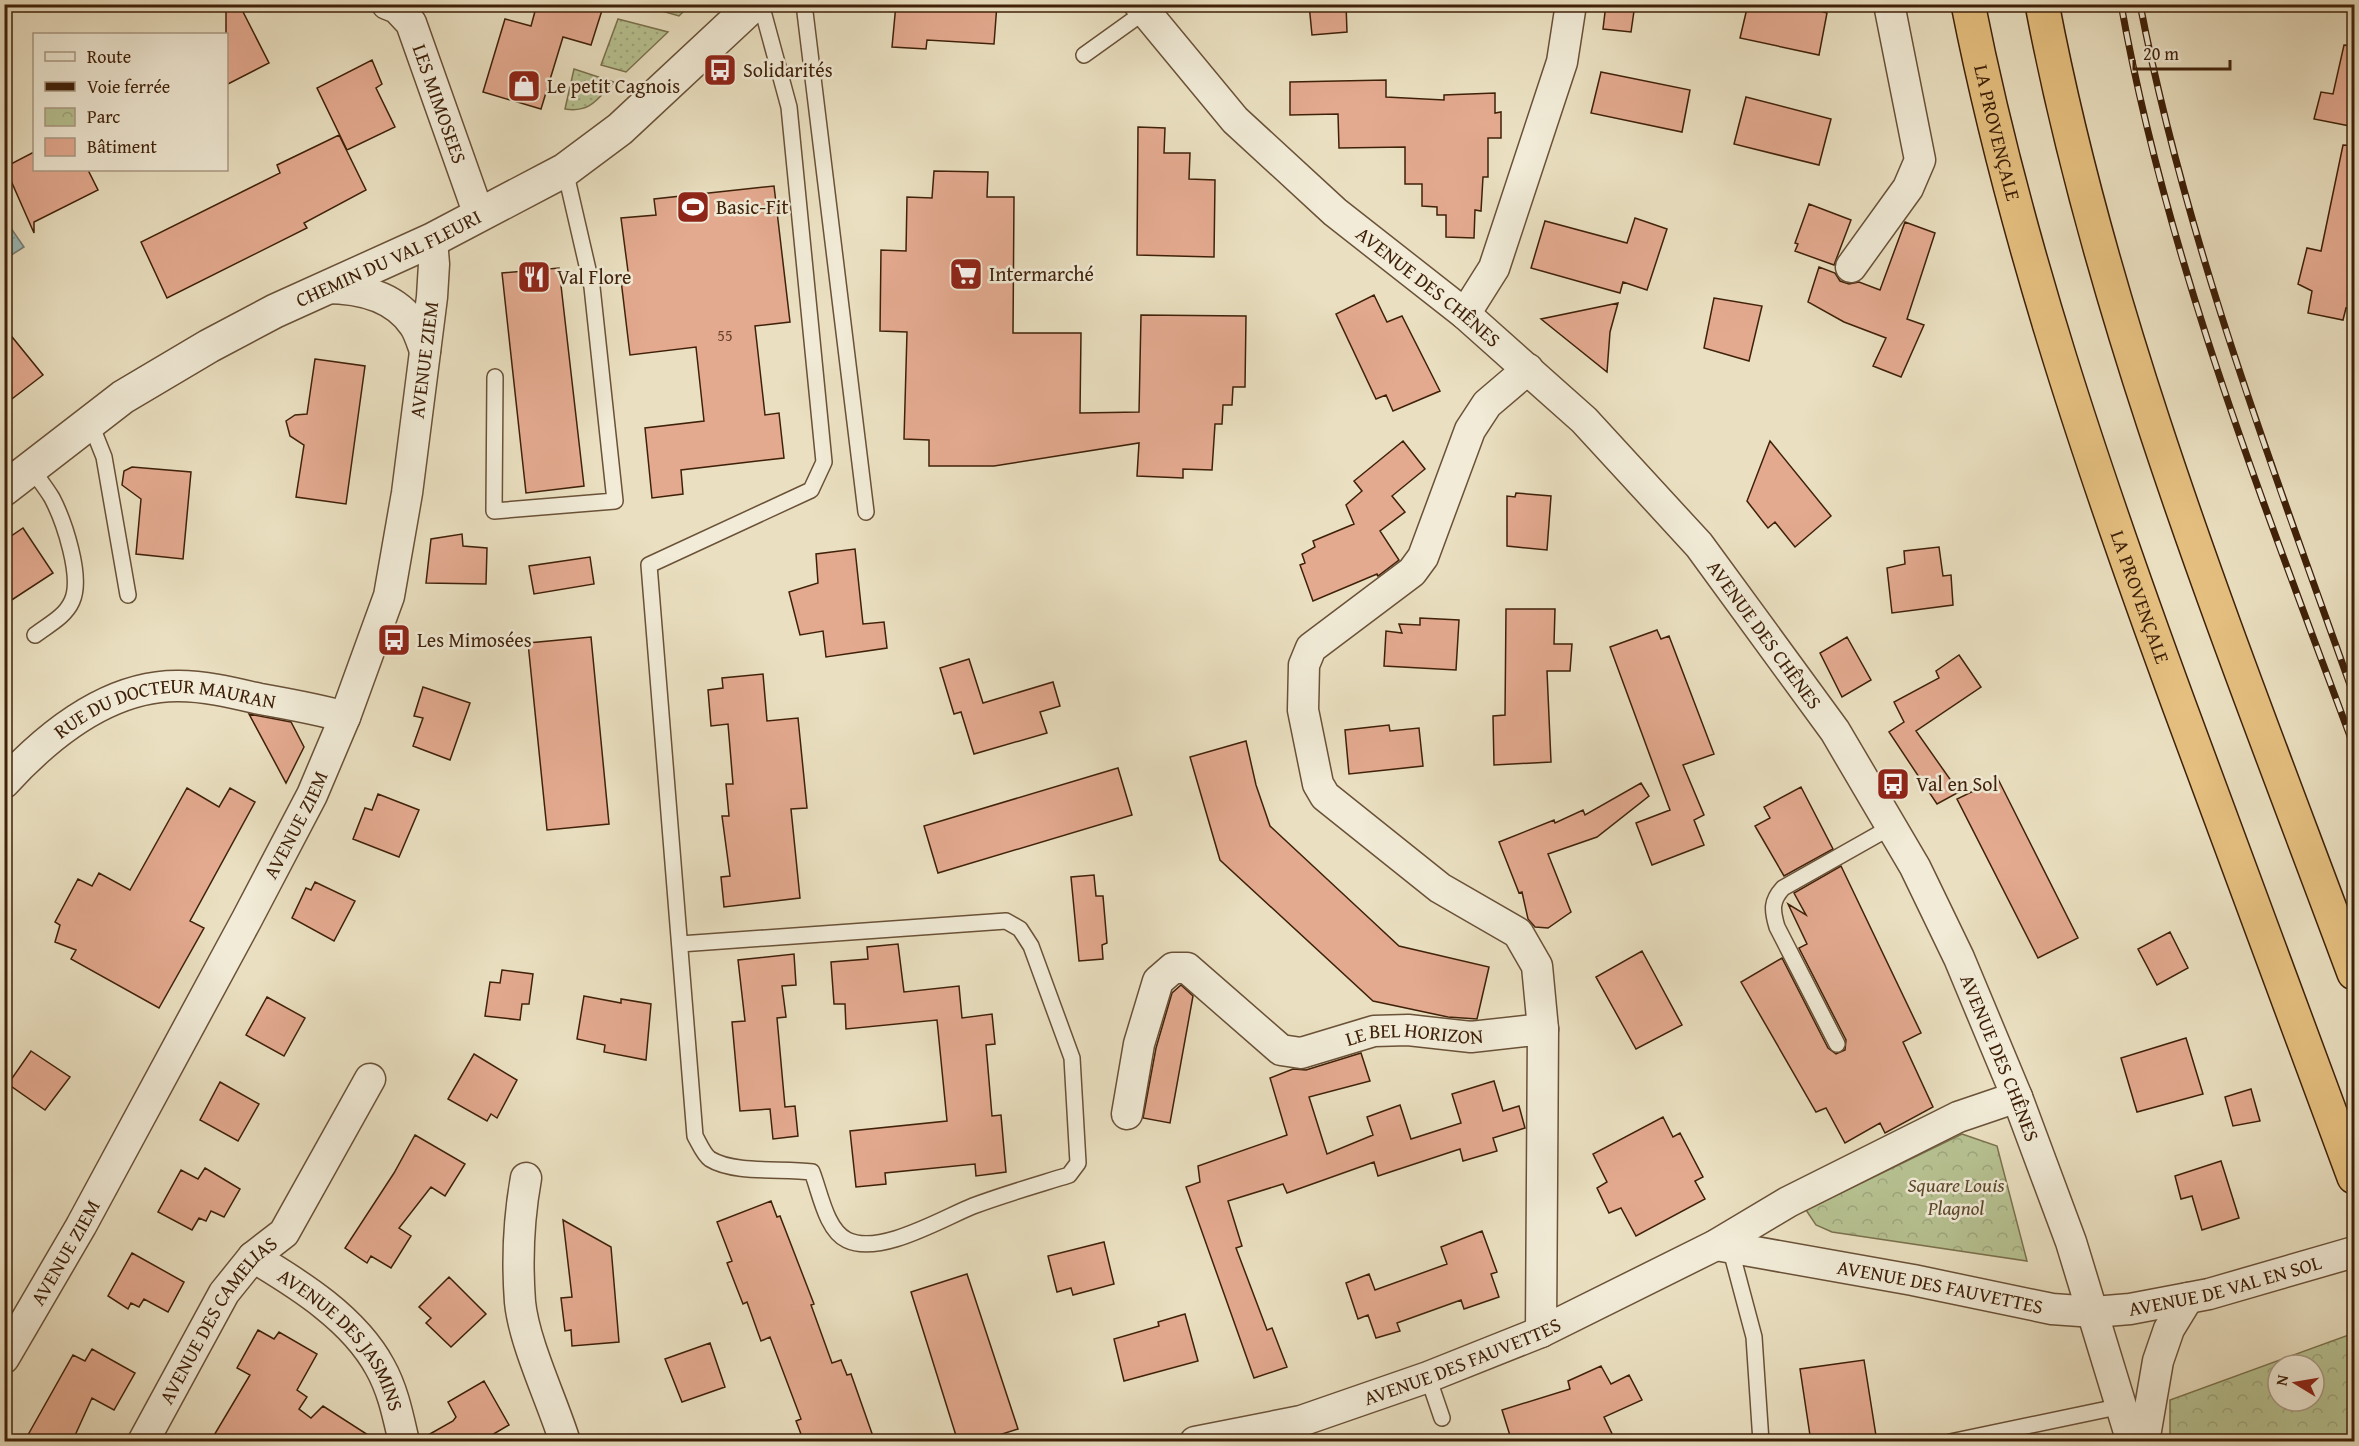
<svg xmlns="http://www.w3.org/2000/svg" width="2359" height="1446" font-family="'Gentium Book Plus',serif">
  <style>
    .grass { fill: url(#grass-dots); stroke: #7b724e; stroke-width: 1.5 }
    .park { fill: url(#park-crowns); stroke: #7b724e; stroke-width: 1.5; fill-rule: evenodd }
    .water { fill: url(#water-ripples); stroke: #757d73; stroke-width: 1.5 }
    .building { fill: #e4aa90; stroke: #3f2109; stroke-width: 1.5 }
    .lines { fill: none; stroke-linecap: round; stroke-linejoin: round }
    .service-casing { stroke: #6a5137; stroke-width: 18 }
    .minor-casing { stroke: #6a5137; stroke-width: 33 }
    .tertiary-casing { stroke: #6a5137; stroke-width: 36 }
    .motorway-casing { stroke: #3f2109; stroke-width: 36 }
    .service { stroke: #f1ebd7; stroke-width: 15 }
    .minor { stroke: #f1ebd7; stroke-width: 30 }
    .tertiary { stroke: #f1ebd7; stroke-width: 33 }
    .motorway { stroke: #e5c080; stroke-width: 33 }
    .rail-casing { stroke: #3f2109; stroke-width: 7 }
    .rail { stroke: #f1ebd7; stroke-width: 4.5; stroke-dasharray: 14; stroke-linecap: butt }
    .labels { text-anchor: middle; stroke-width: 5; stroke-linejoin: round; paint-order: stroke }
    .number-label { font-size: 16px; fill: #68432b }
    .poi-label { font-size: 20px; fill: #3f2109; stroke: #f1ebd7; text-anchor: start }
    .street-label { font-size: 20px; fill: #3f2109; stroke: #f1ebd7 }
    .park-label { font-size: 20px; font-style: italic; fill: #5d492b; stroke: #f1ebd7 }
  </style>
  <defs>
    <pattern id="grass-dots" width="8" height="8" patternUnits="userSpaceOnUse" patternTransform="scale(1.5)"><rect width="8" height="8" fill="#b7c292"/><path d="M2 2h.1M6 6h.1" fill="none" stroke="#9ea67d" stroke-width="1.8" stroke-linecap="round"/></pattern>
    <pattern id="park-crowns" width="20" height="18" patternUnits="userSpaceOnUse" patternTransform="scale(1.5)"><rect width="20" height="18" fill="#b7c292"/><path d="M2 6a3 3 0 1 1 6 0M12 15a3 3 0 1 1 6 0" fill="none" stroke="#9ea67d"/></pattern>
    <pattern id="water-ripples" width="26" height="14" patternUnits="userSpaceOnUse" patternTransform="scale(1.5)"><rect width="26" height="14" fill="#99bbb9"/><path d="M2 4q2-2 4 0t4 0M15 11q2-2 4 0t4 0" fill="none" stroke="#85a09e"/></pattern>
  </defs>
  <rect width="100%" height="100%" fill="#eae0c1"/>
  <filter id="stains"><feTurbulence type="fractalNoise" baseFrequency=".00333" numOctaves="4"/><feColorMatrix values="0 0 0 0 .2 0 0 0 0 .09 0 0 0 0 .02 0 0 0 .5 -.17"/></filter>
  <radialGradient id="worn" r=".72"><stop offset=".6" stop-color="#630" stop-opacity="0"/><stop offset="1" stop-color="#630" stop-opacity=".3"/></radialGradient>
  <path class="grass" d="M641 5H690L679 16Z
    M618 19 668 32 626 72 601 65Z
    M574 69 614 82C597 99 591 113 565 109Z"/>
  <path class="park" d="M1962 1134 1997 1146 2027 1261 1832 1232 1816 1225 1806 1210Z
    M2354 1333V1441H2170V1400ZM2278 1365H2314V1401H2278Z"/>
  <path class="water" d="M5 203 10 214 6 221 24 247 5 259Z"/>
  <path class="building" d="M226 4H239L269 63 226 85Z
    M537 4H604L591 45 563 37 541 109 483 92 505 19 531 26Z
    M896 4H997L994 44 927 40 926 49 892 47Z
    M1309 4H1346L1347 32 1312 35Z
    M1606 4H1635L1631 32 1603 29Z
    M1748 4H1818L1817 10 1827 13 1819 55 1740 38Z
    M2344 45 2355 46V127L2314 119 2321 92 2333 94Z
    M372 60 382 84 376 88 395 127 347 150 317 88Z
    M1601 72 1690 90 1682 132 1591 113Z
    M1386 80V97L1444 100V95L1495 93V113L1501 112V138H1488V177H1483L1481 211 1475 210 1474 238 1446 237V215H1437V207L1422 206V184H1405V147L1339 148 1338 114 1290 115V82Z
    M1746 97 1831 119 1819 165 1734 144Z
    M1138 127 1165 128 1164 153H1190L1189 179 1215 180 1214 257 1137 255Z
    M339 135 366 190 304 223 307 228 167 298 141 242 280 173 277 165Z
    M2343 145 2355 146V310L2346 308 2343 320 2308 313 2312 291 2298 284 2307 248 2321 251Z
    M34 152V170H88L98 190 34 222V233L5 167Z
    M934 171 988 172 987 197H1014L1013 333H1081L1080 413 1139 412 1141 315 1246 316 1245 387H1233L1232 405H1223L1222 424H1215L1212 470 1183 469V478L1137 476 1139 443 994 466H929V440L904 439 907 332 880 331 881 250 906 251 907 197 932 198Z
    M774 186 790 322 755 326 765 415 779 413 784 458 681 470 683 494 652 498 645 428 704 421 696 347 630 355 621 280 629 279 621 218 656 215 654 199Z
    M1809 204 1851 220 1834 265 1795 251 1798 244 1795 243Z
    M1635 218 1667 229 1647 290 1623 282 1620 293 1531 268 1545 221 1627 243Z
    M1905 222 1935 233 1907 319 1924 325 1901 377 1873 366 1886 338 1844 322 1808 302 1819 267 1835 273 1840 281 1849 284 1859 282 1880 290Z
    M559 268 584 486 526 493 502 273Z
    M1374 295 1387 322 1402 316 1440 391 1393 411 1386 395 1376 399 1336 314Z
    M1714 298 1762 306 1749 361 1704 348Z
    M1618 303 1610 332 1607 372 1541 319Z
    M4 327 43 375 4 405Z
    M315 359 365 366 346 504 296 497 304 445 290 436 286 421 295 415 307 414Z
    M1403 441 1425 469 1392 496 1405 512 1380 531 1399 560 1378 576 1377 574 1313 601 1300 565 1305 563 1302 554 1315 547 1313 541 1354 524 1346 505 1362 491 1354 481Z
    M1770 441 1831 516 1795 547 1775 522 1768 528 1747 501Z
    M132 467 191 472 183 559 136 554 141 499 122 485 124 471Z
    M1516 493 1551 496 1547 550 1507 546V496L1515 497Z
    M23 528 53 573 4 605V541Z
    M462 534 463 546 487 548 486 584 426 583 431 539Z
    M1939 547 1943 576 1951 575 1953 605 1892 613 1887 568 1905 564 1904 551Z
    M855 549 863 624 884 622 887 648 826 657 823 631 800 635 789 592 818 583 816 554Z
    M590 557 594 584 534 594 529 566Z
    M1506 609H1555L1554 644H1572L1570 671H1547L1551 762 1494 765 1493 716 1505 715Z
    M1420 618 1459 620 1456 670 1384 666 1386 631 1402 633 1399 624 1420 625Z
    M1657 630 1661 639 1669 636 1714 754 1683 765 1704 815 1694 820 1704 845 1652 865 1636 823 1670 810 1610 647Z
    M591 637 609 824 547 830 528 643Z
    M1847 637 1871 680 1842 697 1820 653Z
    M1959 655 1981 687 1916 731 1959 792 1937 804 1889 732 1904 722 1894 702 1939 678 1936 671Z
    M969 659 983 703 1053 682 1060 706 1040 712 1047 733 974 754 961 712 954 714 940 668Z
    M763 674 767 721 798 718 807 808 791 809 800 898 724 907 721 877 730 876 722 816H729L726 784H733L728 724 711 726 708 690 723 688 722 678Z
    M423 687 470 703 450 760 413 746 423 718 414 716Z
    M249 714 291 722 304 747 286 783Z
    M1389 725 1390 731 1419 728 1423 766 1349 774 1345 730Z
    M1246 741 1256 785 1270 826 1370 919 1399 946 1489 967 1477 1019 1448 1017 1373 1001 1220 860 1190 757Z
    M1118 768 1132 815 938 873 924 826Z
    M1998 779 2078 938 2038 958 1957 799Z
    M1641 783 1649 796 1597 837 1548 854 1571 912 1548 928 1535 927 1528 919 1522 892 1519 893 1499 842 1554 820 1555 823 1583 810 1585 815Z
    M1801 787 1833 849 1784 876 1755 826 1770 818 1764 807Z
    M187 788 219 807 230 788 255 802 190 921 204 928 159 1008 71 959 76 950 55 942 60 925 55 922 78 879 92 886 99 873 130 890Z
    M378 794 419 810 399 857 353 839 365 808 372 810Z
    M1841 866 1921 1033 1903 1042 1933 1107 1885 1133 1880 1123 1845 1143 1826 1108 1816 1112 1741 982 1782 958 1828 1048 1836 1054 1845 1050 1846 1040 1799 948 1807 944 1788 904 1806 915 1794 893Z
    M1094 875 1096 896H1103L1107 943 1102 945 1103 959 1079 961 1071 877Z
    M315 882 355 901 334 941 292 918 306 888 311 890Z
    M2170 932 2188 968 2157 985 2138 949Z
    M898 944 904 992 959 986 962 1018 992 1014 995 1044 986 1045 992 1116 1001 1115 1006 1172 976 1176 975 1164 885 1173 886 1184 856 1187 850 1131 947 1121 937 1020 846 1029 845 1004H834L831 962 868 959 867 947Z
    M1642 951 1682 1025 1636 1049 1596 977Z
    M794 954 796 985 782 986 786 1017 777 1018 785 1107 795 1106 798 1136 773 1139 770 1109 740 1111 732 1022 745 1021 738 960Z
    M502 970 533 974 529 1004H522L520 1020 485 1016 490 982 500 983Z
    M1181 985 1193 996 1170 1123 1143 1118 1156 1048 1172 993Z
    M584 996 621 1003V999L651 1004 646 1060 604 1052 605 1045 577 1039Z
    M267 997 305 1018 284 1056 246 1035Z
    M2186 1038 2203 1094 2137 1112 2121 1058Z
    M31 1051 70 1077 45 1110 8 1084Z
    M1361 1053 1370 1081 1309 1097 1327 1154 1373 1135 1367 1117 1400 1105 1411 1139 1461 1123 1452 1094 1494 1081 1503 1111 1519 1106 1525 1128 1493 1138 1497 1151 1463 1161 1460 1149 1378 1176 1374 1162 1287 1193 1283 1184 1228 1201 1242 1246 1236 1248 1267 1330 1272 1328 1287 1367 1254 1378 1186 1187 1200 1182 1198 1166 1287 1135 1270 1078 1293 1069 1306 1070Z
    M474 1054 517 1080 497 1118 491 1114 487 1121 448 1099Z
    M220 1082 259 1104 238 1141 200 1120Z
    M2251 1089 2260 1121 2233 1126 2225 1097Z
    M1663 1117 1673 1137 1680 1133 1703 1177 1695 1181 1705 1199 1636 1236 1621 1208 1609 1213 1597 1188 1607 1182 1593 1154Z
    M415 1135 465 1164 445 1196 431 1187 399 1228 411 1236 391 1268 371 1256 367 1263 345 1248 394 1173Z
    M2221 1161 2239 1218 2202 1230 2192 1196 2181 1199 2175 1176Z
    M205 1168 240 1189 224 1217 211 1211 206 1221 199 1218 192 1230 158 1212 181 1170 198 1179Z
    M771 1201 777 1217 780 1216 814 1304 811 1305 832 1363 841 1360 847 1375 851 1374 875 1442H804L796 1421 801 1419 770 1337 761 1341 747 1302 743 1304 727 1263 732 1261 717 1222Z
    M563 1220 611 1247 619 1342 572 1346 571 1330 565 1331 561 1298 572 1297Z
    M1482 1231 1497 1272 1491 1274 1499 1297 1464 1309 1461 1300 1397 1323 1400 1331 1376 1338 1368 1315 1358 1319 1346 1283 1369 1274 1375 1290 1447 1264 1441 1247Z
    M1104 1242 1114 1284 1073 1295 1071 1288 1057 1292 1048 1256Z
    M132 1253 184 1282 168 1312 144 1299 139 1307 131 1303 128 1309 108 1296Z
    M967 1274 1018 1429 977 1442H958L911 1292Z
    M449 1277 486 1314 451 1347 426 1323 431 1318 419 1307Z
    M1185 1314 1198 1361 1124 1381 1114 1339 1159 1326 1158 1322Z
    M258 1330 274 1339 279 1332 317 1354 297 1390 307 1397 299 1409 311 1418 323 1406 379 1442H210L250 1375 237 1368Z
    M710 1343 725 1387 682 1402 665 1359Z
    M92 1349 135 1373 114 1410 92 1398 72 1442H24L73 1355 85 1361Z
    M1864 1360 1877 1442H1811L1800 1369Z
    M1601 1366 1611 1384 1629 1375 1642 1400 1604 1417 1616 1442H1512L1502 1410 1570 1389 1568 1381Z
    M484 1381 509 1425 480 1442H421V1439L453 1421 456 1417 448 1402Z"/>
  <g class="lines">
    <defs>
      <path id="service" d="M804 4 866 512
        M1084 55 1144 12
        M495 377 494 511 615 501 592 287 565 170
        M90 422 104 457 128 595
        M31 468C38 478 46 488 52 498 64 521 83 577 72 601 65 617 48 625 35 635
        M680 944 1006 921 1020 929 1031 946 1072 1058 1078 1163 1069 1175C1037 1185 1005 1194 973 1206 943 1218 880 1256 847 1240 826 1230 820 1192 812 1172 783 1168 734 1174 710 1159 704 1155 699 1143 695 1136L649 565 811 490 824 462 789 107 761 4
        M1837 1044 1777 927C1772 910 1771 901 1783 888L1891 827
        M1730 1247 1754 1337 1761 1442
        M1428 1377 1442 1418
        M1950 1442 2122 1406"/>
      <g id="minor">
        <path id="s1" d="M387 4 397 8 411 23 479 215"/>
        <path id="s2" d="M1139 4 1235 120 1335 212 1465 314 1584 420 1699 545 1835 731 1915 867 1959 958 2017 1097 2071 1242 2132 1442"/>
        <path d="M1851 267 1908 188 1920 160 1889 4"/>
        <path d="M325 288C357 288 394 295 414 325 419 332 422 343 425 351"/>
        <path d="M1465 314 1494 268 1562 62 1571 4"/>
        <path d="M1528 369 1487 404 1470 430 1423 557 1412 572 1311 648 1304 665 1303 710 1318 784 1325 796 1440 888 1518 933 1537 966 1543 1029"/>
        <path id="s3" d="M4 783C49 734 109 685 179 686 206 686 234 693 260 699 288 704 317 709 345 717"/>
        <path id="s4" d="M1127 1114 1139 1044 1158 981 1173 968H1187L1281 1050 1301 1053 1374 1031 1408 1030 1471 1037 1543 1029 1541 1332"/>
        <path d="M526 1178C519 1217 517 1262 520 1302 524 1343 552 1400 565 1442"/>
        <path id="s5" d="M1716 1245 1913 1280 2052 1309 2094 1312 2130 1309 2209 1294 2354 1252"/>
        <path id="s6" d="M253 1257C300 1285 354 1319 380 1367 393 1390 398 1416 404 1442"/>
        <path id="s7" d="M4 1358 81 1226 247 919 312 795 345 717 389 596 407 493 432 297 434 264 432 240"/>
        <path id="s8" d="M143 1442 224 1293 253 1257 284 1233 370 1079"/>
        <path id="s9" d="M1195 1442 1301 1421 1428 1377 1541 1332 1716 1245 1788 1202 1958 1117 2017 1097"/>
        <path d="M2144 1442 2158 1361 2169 1329 2188 1298"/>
      </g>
      <g id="tertiary">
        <path id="s10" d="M4 489 123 397 209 346 275 311 432 240 565 170 620 129 754 4"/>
      </g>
      <g id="motorway">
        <path id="s11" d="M1968 4C2016 245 2095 476 2179 705 2237 863 2296 1020 2354 1177"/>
        <path d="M2042 4C2106 339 2236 655 2354 973"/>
      </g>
    </defs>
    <use href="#service" class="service-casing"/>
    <use href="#minor" class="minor-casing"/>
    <use href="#tertiary" class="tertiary-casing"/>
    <use href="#motorway" class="motorway-casing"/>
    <use href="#service" class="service"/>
    <use href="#minor" class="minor"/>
    <use href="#tertiary" class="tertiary"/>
    <use href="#motorway" class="motorway"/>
    <defs>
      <path id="rail" d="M2121 4C2167 261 2264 504 2354 747
        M2140 4C2186 242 2273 469 2354 696"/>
    </defs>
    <use href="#rail" class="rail-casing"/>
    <use href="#rail" class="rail"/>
  </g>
  <defs>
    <symbol id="bus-square" viewBox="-11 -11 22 22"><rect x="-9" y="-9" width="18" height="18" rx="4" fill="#8f2418" stroke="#f1ebd7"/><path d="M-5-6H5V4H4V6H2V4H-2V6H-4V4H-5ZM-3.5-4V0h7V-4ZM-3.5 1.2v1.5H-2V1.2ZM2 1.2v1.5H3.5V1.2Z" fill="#fff"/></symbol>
    <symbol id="shop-square" viewBox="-11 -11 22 22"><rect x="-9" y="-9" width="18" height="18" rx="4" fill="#8f2418" stroke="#f1ebd7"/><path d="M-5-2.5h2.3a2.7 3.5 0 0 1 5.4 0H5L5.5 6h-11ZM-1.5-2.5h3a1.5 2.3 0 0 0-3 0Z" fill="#fff"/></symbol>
    <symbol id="stadium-square" viewBox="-11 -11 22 22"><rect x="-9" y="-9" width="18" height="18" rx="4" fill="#8f2418" stroke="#f1ebd7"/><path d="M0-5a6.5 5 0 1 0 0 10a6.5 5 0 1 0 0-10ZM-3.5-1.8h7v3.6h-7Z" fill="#fff"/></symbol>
    <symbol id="supermarket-square" viewBox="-11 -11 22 22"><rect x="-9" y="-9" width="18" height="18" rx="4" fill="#8f2418" stroke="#f1ebd7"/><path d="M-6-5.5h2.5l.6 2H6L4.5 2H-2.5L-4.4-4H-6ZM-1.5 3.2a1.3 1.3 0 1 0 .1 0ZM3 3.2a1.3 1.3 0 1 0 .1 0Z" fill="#fff"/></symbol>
    <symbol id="restaurant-square" viewBox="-11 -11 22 22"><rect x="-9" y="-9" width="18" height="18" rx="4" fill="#8f2418" stroke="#f1ebd7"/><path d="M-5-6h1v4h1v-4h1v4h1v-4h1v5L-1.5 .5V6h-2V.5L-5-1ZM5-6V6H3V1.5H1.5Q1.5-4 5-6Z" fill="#fff"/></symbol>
  </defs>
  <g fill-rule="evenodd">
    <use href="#bus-square" x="701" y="51" width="38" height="38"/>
    <use href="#shop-square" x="505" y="67" width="38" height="38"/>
    <use href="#stadium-square" x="674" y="188" width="38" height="38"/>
    <use href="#supermarket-square" x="947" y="255" width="38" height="38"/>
    <use href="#restaurant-square" x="515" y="258" width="38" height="38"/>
    <use href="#bus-square" x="375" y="621" width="38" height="38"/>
    <use href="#bus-square" x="1874" y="765" width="38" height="38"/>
  </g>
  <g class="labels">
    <g class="number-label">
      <text x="725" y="341">55</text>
    </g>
    <g class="poi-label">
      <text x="743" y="77">Solidarités</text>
      <text x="547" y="93">Le petit Cagnois</text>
      <text x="716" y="214">Basic-Fit</text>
      <text x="989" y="281">Intermarché</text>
      <text x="557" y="284">Val Flore</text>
      <text x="417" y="647">Les Mimosées</text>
      <text x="1916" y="791">Val en Sol</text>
    </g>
    <g class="street-label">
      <text dy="7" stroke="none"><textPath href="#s1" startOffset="117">LES MIMOSEES</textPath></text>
      <text dy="7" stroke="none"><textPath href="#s11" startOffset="132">LA PROVENÇALE</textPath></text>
      <text dy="7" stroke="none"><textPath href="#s10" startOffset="450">CHEMIN DU VAL FLEURI</textPath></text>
      <text dy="7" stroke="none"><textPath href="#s2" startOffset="406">AVENUE DES CHÊNES</textPath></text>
      <text dy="7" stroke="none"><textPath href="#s7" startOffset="1094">AVENUE ZIEM</textPath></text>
      <text dy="7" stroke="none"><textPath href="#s11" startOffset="618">LA PROVENÇALE</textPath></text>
      <text dy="7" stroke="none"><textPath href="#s2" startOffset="892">AVENUE DES CHÊNES</textPath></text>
      <text dy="7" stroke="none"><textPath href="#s3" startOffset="188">RUE DU DOCTEUR MAURAN</textPath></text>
      <text dy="7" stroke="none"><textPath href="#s7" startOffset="608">AVENUE ZIEM</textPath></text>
      <text dy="7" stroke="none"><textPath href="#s4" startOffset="432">LE BEL HORIZON</textPath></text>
      <text dy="7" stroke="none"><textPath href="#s2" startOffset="1378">AVENUE DES CHÊNES</textPath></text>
      <text dy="7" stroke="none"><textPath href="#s7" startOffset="122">AVENUE ZIEM</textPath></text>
      <text dy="7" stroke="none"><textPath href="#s5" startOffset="518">AVENUE DE VAL EN SOL</textPath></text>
      <text dy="7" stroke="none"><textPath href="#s5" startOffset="228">AVENUE DES FAUVETTES</textPath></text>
      <text dy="7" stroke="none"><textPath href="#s8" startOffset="144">AVENUE DES CAMELIAS</textPath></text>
      <text dy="7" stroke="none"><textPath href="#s6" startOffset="124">AVENUE DES JASMINS</textPath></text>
      <text dy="7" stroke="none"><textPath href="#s9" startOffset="280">AVENUE DES FAUVETTES</textPath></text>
    </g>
    <g class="park-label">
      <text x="1956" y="1192">Square Louis<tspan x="1956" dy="23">Plagnol</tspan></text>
    </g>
  </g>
  <rect width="2359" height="1446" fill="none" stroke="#eae0c1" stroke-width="24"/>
  <rect x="6" y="6" width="2347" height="1434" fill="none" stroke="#3f2109" stroke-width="3"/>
  <rect x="12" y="12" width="2335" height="1422" fill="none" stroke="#3f2109" stroke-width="1.5"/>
  <rect x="33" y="33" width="195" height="138" fill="#f1ebd7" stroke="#aa9a85" stroke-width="1.5"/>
  <rect x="45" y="52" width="30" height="9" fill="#f1ebd7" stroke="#aa9a85" stroke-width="1.5"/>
  <text x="87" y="63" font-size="18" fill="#3f2109">Route</text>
  <rect x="45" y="82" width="30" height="9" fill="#3f2109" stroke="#aa9a85" stroke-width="1.5"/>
  <text x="87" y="93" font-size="18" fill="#3f2109">Voie ferrée</text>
  <rect x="45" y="108" width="30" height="18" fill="url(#park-crowns)" stroke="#aa9a85" stroke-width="1.5"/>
  <text x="87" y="123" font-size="18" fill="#3f2109">Parc</text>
  <rect x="45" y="138" width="30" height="18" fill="#e4aa90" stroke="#aa9a85" stroke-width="1.5"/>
  <text x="87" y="153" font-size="18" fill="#3f2109">Bâtiment</text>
  <g transform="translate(2296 1383) rotate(281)"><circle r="28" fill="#f1ebd7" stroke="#aa9a85" stroke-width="1.5"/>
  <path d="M0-4.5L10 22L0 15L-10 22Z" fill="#8f2418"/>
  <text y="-9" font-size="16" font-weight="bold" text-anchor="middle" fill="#3f2109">N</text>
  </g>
  <path d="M2134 60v9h96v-9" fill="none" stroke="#3f2109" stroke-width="3"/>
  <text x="2143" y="60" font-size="18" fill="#3f2109" stroke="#f1ebd7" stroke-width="4.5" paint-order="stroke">20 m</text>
  <rect width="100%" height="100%" filter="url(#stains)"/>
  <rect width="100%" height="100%" fill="url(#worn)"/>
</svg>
